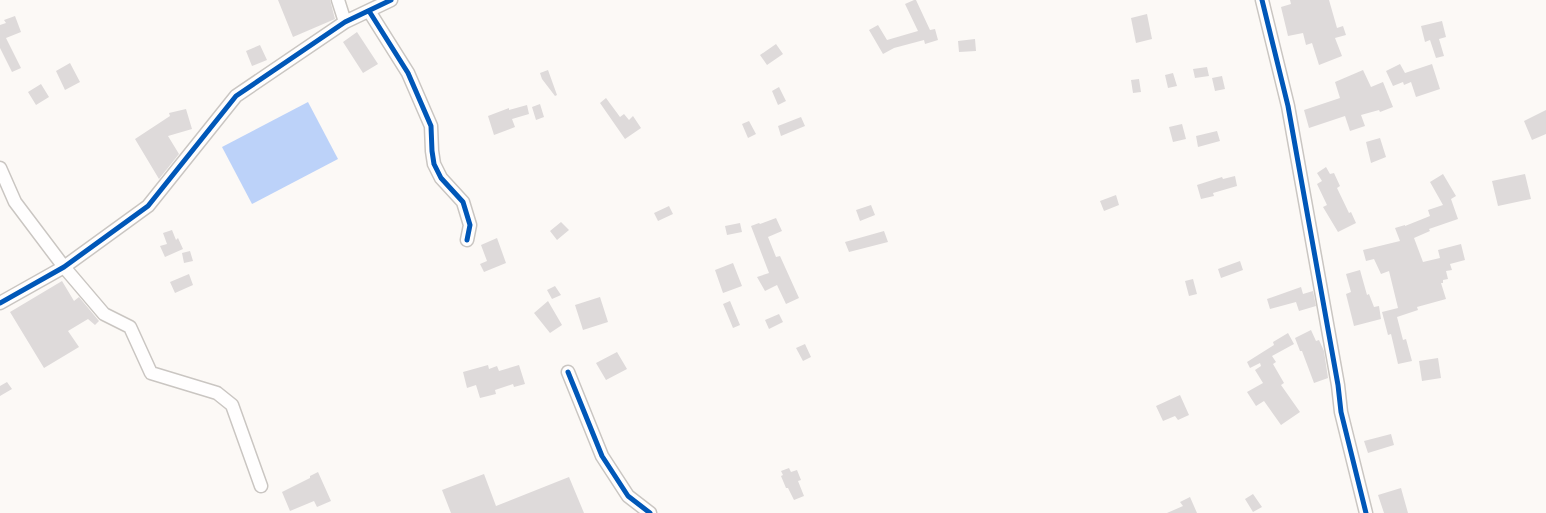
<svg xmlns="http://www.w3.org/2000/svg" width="1546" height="513" font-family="'Work Sans',sans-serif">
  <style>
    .water { fill: #bcd2f9 }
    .building { fill: #dedada }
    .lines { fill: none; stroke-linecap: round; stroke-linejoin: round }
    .street-casing { stroke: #cac6c2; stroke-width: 15 }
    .street { stroke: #fffefe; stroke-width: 12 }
    .cycleway-casing { stroke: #fff; stroke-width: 8 }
    .cycleway { stroke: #0057b8; stroke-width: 5 }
  </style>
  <rect width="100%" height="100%" fill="#fcf9f6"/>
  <path class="water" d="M308 102 338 159 252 204 222 147Z"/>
  <path class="building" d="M278 0H330L335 19 293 37Z
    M914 0H916L930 30 935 29 938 40 925 44 924 40 894 48 883 54 869 30 878 25 887 40 918 31 905 4Z
    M1290 0H1329L1337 28 1343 26 1346 35 1335 38 1342 56 1319 65 1312 43 1306 45 1303 33 1288 36 1281 7 1291 4Z
    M1147 14 1152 39 1136 43 1131 18Z
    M15 16 21 32 6 38 21 68 12 72 0 48V25L6 23 4 20Z
    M1442 21 1446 37 1439 39 1444 56 1436 58 1430 40 1425 42 1421 26Z
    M357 32 378 64 363 73 343 42Z
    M975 39 976 51 959 52 958 41Z
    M776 44 783 54 767 65 760 55Z
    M260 45 267 60 252 66 246 51Z
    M70 63 80 82 65 90 56 71Z
    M1400 64 1405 73 1432 64 1440 89 1416 97 1411 82 1404 85 1403 82 1393 86 1386 71Z
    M1207 67 1209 76 1195 78 1193 69Z
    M548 70 557 95 555 96 542 79 540 73Z
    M1363 70 1371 87 1383 82 1393 107 1380 112 1379 110 1361 115 1365 126 1350 131 1345 116 1309 128 1304 110 1340 98 1335 82Z
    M1173 73 1177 86 1168 88 1165 75Z
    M1222 76 1225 89 1215 91 1212 78Z
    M1139 79 1141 92 1133 93 1131 80Z
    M41 84 49 97 36 105 28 92Z
    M779 87 786 101 778 105 772 91Z
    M606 98 620 117 624 114 629 120 633 116 641 128 625 139 600 103Z
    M540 104 544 117 536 120 532 107Z
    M527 105 529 114 512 119 515 127 494 135 488 116 509 108V110Z
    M186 109 192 129 168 136 179 154 159 179 135 139 170 116 169 113Z
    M1546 110V134L1532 140 1524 121Z
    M801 117 805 126 781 136 778 126Z
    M749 121 756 134 748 138 742 124Z
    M1182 124 1186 139 1173 142 1169 127Z
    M1217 131 1220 141 1198 147 1196 136Z
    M1380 138 1386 157 1371 163 1366 142Z
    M1326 167 1330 174 1334 173 1340 186 1337 188 1349 213 1351 212 1356 223 1338 232 1323 207 1327 205 1317 184 1322 181 1317 173Z
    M1443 174 1456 196 1451 199 1458 219 1429 229 1430 231 1414 238 1423 262 1440 258 1438 250 1461 244 1465 260 1450 264 1452 270 1446 271 1448 279 1443 280V283H1441L1446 299 1417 307 1418 310 1397 317 1403 340 1406 339 1412 361 1398 364 1391 334 1388 335 1382 312 1398 308 1389 271 1381 274 1374 259 1366 261 1363 250 1400 241 1395 228 1405 225V226L1430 216 1428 210 1443 205 1430 182Z
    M1525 174 1531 199 1498 206 1492 181Z
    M1235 176 1237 186 1213 193 1214 196 1201 199 1197 185 1222 177 1223 179Z
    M1116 195 1119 205 1104 211 1100 201Z
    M871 205 875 215 860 221 856 210Z
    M669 206 673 214 658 221 654 213Z
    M776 218 782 231 768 237 776 257 780 256 799 298 786 304 777 285 765 291 757 277 769 273 751 226 759 223 760 224Z
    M561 222 569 230 557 240 550 231Z
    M740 223 742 232 727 235 725 226Z
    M172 230 176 240 178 238 183 249 165 257 160 246 167 244 163 233Z
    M884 231 888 242 849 252 845 242Z
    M497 238 506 263 484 272 480 264 487 261 481 245Z
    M190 251 193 261 184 263 182 253Z
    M1240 261 1243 270 1221 278 1218 269Z
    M733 263 742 286 723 293 715 270Z
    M1360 270 1367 295 1369 294 1374 307 1379 306 1381 319 1354 326 1346 294 1351 292 1346 274Z
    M189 274 193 285 175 293 170 282Z
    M1193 279 1197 294 1189 296 1185 281Z
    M62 281 74 301 79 297 99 321 95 325 88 319 68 331 79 347 44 368 10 312Z
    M555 286 561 295 552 299 547 290Z
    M1301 287 1303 294 1313 291 1316 306 1299 311 1296 302 1270 309 1267 299Z
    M600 297 608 322 583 330 575 305Z
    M548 301 562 325 550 333 534 313Z
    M730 301 740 325 733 328 723 304Z
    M779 314 783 322 769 329 765 320Z
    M1311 330 1316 341 1319 340 1324 351 1328 378 1314 383 1302 351H1300L1295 338Z
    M1288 333 1294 344 1272 356 1276 362 1273 364 1284 383 1281 385 1300 412 1281 425 1264 401 1256 406 1247 392 1263 383 1255 370 1261 366 1260 363 1250 368 1247 362 1274 345 1273 342Z
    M805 344 811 357 803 361 796 348Z
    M617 352 627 369 606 380 596 363Z
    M1438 358 1441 378 1422 381 1419 361Z
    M488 365 489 369 497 366 499 371 519 365 525 384 514 387 513 384 495 390 496 394 480 398 476 385 467 388 463 372Z
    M7 382 12 389 0 396V386Z
    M1180 395 1189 415 1178 420 1175 416 1163 421 1156 406Z
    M1391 434 1394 445 1368 453 1364 441Z
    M789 468 791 472 797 470 801 480 798 481 804 496 794 500 788 488H786L781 476 783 475 781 471Z
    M318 472 331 501 317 507 314 501 290 511 282 492 310 478V476Z
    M484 474 496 506 569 477 584 513H451L442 490Z
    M1401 488 1408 513H1384L1378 495Z
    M1253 494 1262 507 1253 512 1245 499Z
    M1190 497 1197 513H1167L1183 506 1180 502Z"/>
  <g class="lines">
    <defs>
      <path id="street" d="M338 0 345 22
        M1262 0 1288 106 1338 385 1341 412 1366 513
        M369 11 408 73 431 126 432 151 434 164 441 178 463 202 470 225 467 240
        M0 168 15 202 64 267 104 314 130 327 151 373 217 393 232 405 261 486
        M0 303 64 267 148 206 236 96 345 22 391 0
        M568 372 602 456 628 496 650 513"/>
    </defs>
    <use href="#street" class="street-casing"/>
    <use href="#street" class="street"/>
    <defs>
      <path id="cycleway" d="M1262 0 1288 106 1338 385 1341 412 1366 513
        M369 11 408 73 431 126 432 151 434 164 441 178 463 202 470 225 467 240
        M0 303 64 267 148 206 236 96 345 22 391 0
        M568 372 602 456 628 496 650 513"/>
    </defs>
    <use href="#cycleway" class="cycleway-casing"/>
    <use href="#cycleway" class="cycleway"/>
  </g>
</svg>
